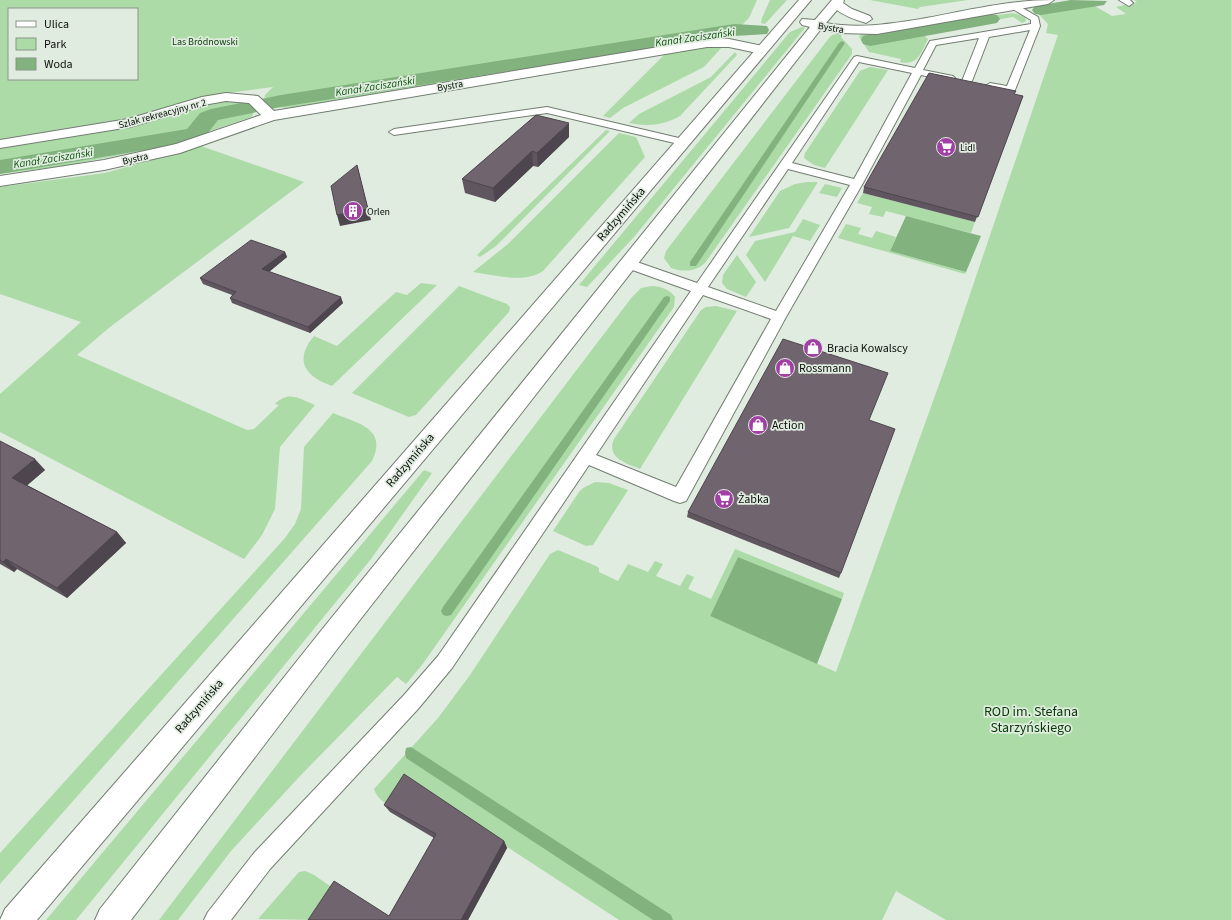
<svg xmlns="http://www.w3.org/2000/svg" width="1231" height="920" font-family="'Source Sans 3',sans-serif">
  <style>
    .green { fill: #acdba8; fill-rule: evenodd }
    .water { fill: #82b37e }
    .lines { fill: none; stroke-linecap: round; stroke-linejoin: round }
    .stream { fill: #82b37e; fill-rule: evenodd }
    .canal { fill: #82b37e; fill-rule: evenodd }
    .lane-casing { stroke: #727d71; stroke-width: 2 }
    .street-casing { stroke: #727d71; stroke-width: 2 }
    .secondary-casing { stroke: #727d71; stroke-width: 2 }
    .lane { fill: #fff; fill-rule: evenodd }
    .street { fill: #fff; fill-rule: evenodd }
    .secondary { fill: #fff; fill-rule: evenodd }
    .wall { fill: #60565f }
    .shaded-wall { fill: #4e464e }
    .building { fill: #70646f; stroke: #4e464e }
    .labels { text-anchor: middle; stroke-width: 3.5; stroke-linejoin: round; paint-order: stroke }
    .far-street-label { font-size: 10px; fill: #0b0f0b; stroke: #e0ecdf }
    .far-park-label { font-size: 10px; fill: #053a05; stroke: #e0ecdf }
    .far-poi-label { font-size: 10px; fill: #0b0f0b; stroke: #e0ecdf; text-anchor: start }
    .far-water-label { font-size: 11px; font-style: italic; fill: #0c530c; stroke: #e0ecdf }
    .street-label { font-size: 12px; fill: #0b0f0b; stroke: #e0ecdf }
    .poi-label { font-size: 12px; fill: #0b0f0b; stroke: #e0ecdf; text-anchor: start }
    .near-park-label { font-size: 14px; fill: #053a05; stroke: #e0ecdf }
  </style>
  <rect width="100%" height="100%" fill="#e0ecdf"/>
  <path class="green" d="M0 0H757L749 18 728 39 701 40 297 107C285 108 274 109 264 101L265 95 273 87 221 94 224 99 245 101 250 104H248L250 106 208 115C200 120 201 128 192 133L0 165ZM9 9H137V79H9Z
    M770 0H787L765 24 761 23 762 18Z
    M870 0H968L920 7 918 9Z
    M1134 0H1231V920H946L896 891 882 920H619L409 783 393 808C384 802 377 799 374 789L438 718 470 675 550 554 558 550 596 566 599 568V572L618 581 628 564 648 572 655 561 663 564 656 576 680 586 687 574 694 577 688 589 711 599 735 549 844 593 842 599 738 557 710 616 836 672 947 362 1058 35 1046 33 1048 24 1035 10 1086 1 1112 16 1126 14 1116 7 1137 2Z
    M1013 13 1025 17 1026 21 1022 23 1013 17 922 33 928 39C921 53 918 66 900 62L901 59 869 52 859 37 861 34Z
    M802 27 805 28 634 237 587 287 579 285 790 32Z
    M842 33 841 37 852 49V54L705 263C696 272 682 272 671 268L664 258 666 251 829 38 832 35Z
    M708 46H723L704 67 623 108 610 118 603 116 667 52Z
    M735 52 737 55 680 116C664 125 648 127 629 123L639 114 711 77Z
    M870 67 888 70 825 168 814 165 804 158 805 153 860 71Z
    M255 108 252 117 162 147 63 166 0 174V169L195 136C208 131 204 123 213 116Z
    M606 130 610 131 496 246 480 257 477 255Z
    M619 133 636 137 645 157 543 271C524 284 495 275 473 272L508 244Z
    M201 146 304 182 110 327 77 355 247 430 254 429 279 405 275 404C289 390 299 399 315 405L280 447 275 509 262 535 244 559 0 432V394L81 322 0 294V187L105 173Z
    M807 182H818L789 228 749 237 780 191 795 184Z
    M825 184 842 188 837 197 819 193Z
    M863 193 975 222 971 233 886 211 883 217 869 214 872 207 857 203Z
    M803 219 820 225 810 241 793 236 765 282 746 255 755 241 795 232Z
    M846 224 861 228 858 234 872 238 876 231 896 237 890 251 966 272 965 274 838 238Z
    M737 255 756 282 746 297 727 289 722 283 723 275Z
    M421 283 437 285 332 386C306 377 293 361 314 336L337 346 396 292 407 295Z
    M459 286 507 304 510 307 509 312 416 415 409 417 404 415 352 393Z
    M652 286C661 286 670 290 675 297L674 307 422 665 406 684 397 677 300 776 231 851 178 920H159L632 297 641 288Z
    M716 306 737 311 640 469C626 463 606 458 614 439L701 310 706 307Z
    M333 413C357 423 388 428 372 461L0 884V853L285 538 295 524 301 509 304 447Z
    M424 470 432 473 371 559 76 920H46Z
    M595 482 609 483 628 490 593 545 586 546 553 531 579 492 583 488Z
    M305 871 314 875 339 892 320 920 258 919 299 872Z"/>
  <path class="water" d="M906 216 981 236 966 272 890 251Z
    M738 557 842 599 817 664 710 616Z"/>
  <g class="lines">
    <path class="stream" d="M842 41 845 43 696 266H690V262L839 43Z
      M667 296 670 297V301L451 615 447 616 443 615 441 611 443 607 664 297Z
      M411 747 671 915 673 920H653L406 758 405 753 406 748Z"/>
    <path class="canal" d="M1071 0 1107 1 1104 5 1098 6 1041 15 1035 14 1032 10 1035 6Z
      M991 14 997 15 1000 19 997 23 870 46 863 44 861 40 863 36 870 34Z
      M734 24 767 26 769 30 767 34 734 36 281 107 218 120 204 138 193 142 0 174V160L187 129 200 113 211 109 281 95Z"/>
    <defs>
      <path id="lane" d="M1119 0H1130L1133 3 1129 6Z
        M1014 3 1038 17 1040 26 1015 90 1010 93 986 88 985 86 990 83 1007 86 1030 30 989 37 972 81 967 84 962 81 979 38 936 45 923 70 953 76 955 78 950 81 921 75 863 183 786 317 686 501 680 503 674 501 589 465 452 668 418 709 270 869 231 920H204L208 912 254 853 404 695 438 656 691 291 624 267 623 264 624 261H634L697 283 854 57 857 56 915 68 930 41 1031 24V20L1011 8 1010 6ZM859 62 912 73 854 179 792 163ZM788 169 850 185 776 311 708 287ZM703 295 771 319 676 487 596 455Z
        M547 107 683 139 688 142 683 145 547 113 394 135 389 132 394 129Z"/>
      <path id="street" d="M707 39H729L767 47 768 50 762 54 729 47H707L274 120 180 153 104 170 0 186V176L104 160 176 144 261 115 249 103 226 101 209 104 130 127 0 148V140L128 119 202 97 226 93 258 96 274 111Z"/>
      <path id="secondary" d="M799 0H811L37 920H0L5 909Z
        M832 0H844L843 3 852 9 870 16 872 19 866 23C856 20 845 16 837 10L826 23C858 29 889 24 921 19 965 11 1009 0 1054 0L1048 4 877 34 839 33 821 29 338 648 131 920H95L100 909 320 632 810 27 802 25 800 22 802 19 815 20Z"/>
    </defs>
    <use href="#lane" class="lane-casing"/>
    <use href="#street" class="street-casing"/>
    <use href="#secondary" class="secondary-casing"/>
    <use href="#lane" class="lane"/>
    <use href="#street" class="street"/>
    <use href="#secondary" class="secondary"/>
  </g>
  <path class="wall" d="M1023 96 975 222 863 193 864 187Z
    M536 115 569 137 538 167 533 166 495 202 465 193 462 179Z
    M285 252 287 257 269 272 343 303 310 333 232 303 230 298 232 295 203 284 200 278Z
    M869 420 841 573 839 578 687 517 688 512Z
    M0 441 45 470 27 485 117 532 126 543 67 598 17 569 14 572 0 564Z
    M384 805 504 841 507 848 468 920H308L389 916 434 838 390 812Z"/>
  <path class="shaded-wall" d="M569 123V137L538 167 537 153Z
    M532 151 533 166 495 202 493 188Z
    M357 165 371 220 340 226 337 215Z
    M285 252 287 257 265 275 262 269Z
    M341 297 343 303 310 333 308 327Z
    M35 459 45 470 23 489 12 478Z
    M117 532 126 543 67 598 57 588Z
    M6 559 17 569 14 572 3 562Z
    M504 841 507 848 468 920H461Z"/>
  <path class="building" d="M929 73 1016 91 1014 94 1023 96 978 217 864 187Z
    M536 115 569 123 537 153 532 151 493 188 462 179Z
    M357 165 368 209 337 215 331 186Z
    M251 240 285 252 262 269 341 297 308 327 230 298 236 292 200 278Z
    M783 339 888 373 869 420 895 429 841 573 688 512Z
    M0 441 35 459 12 478 117 532 57 588 6 559 3 562 0 560Z
    M404 774 504 841 461 920H308L334 881 389 916 436 834 384 805Z"/>
  <defs>
    <symbol id="supermarket-disc" viewBox="-11 -11 22 22"><circle r="9.5" fill="#a23fa5" stroke="#e0ecdf"/><path d="M-6-5.5h2.5l.6 2H6L4.5 2H-2.5L-4.4-4H-6ZM-1.5 3.2a1.3 1.3 0 1 0 .1 0ZM3 3.2a1.3 1.3 0 1 0 .1 0Z" fill="#fff"/></symbol>
    <symbol id="building-disc" viewBox="-11 -11 22 22"><circle r="9.5" fill="#a23fa5" stroke="#e0ecdf"/><path d="M-4-6H4V6H1V3H-1V6H-4ZM-2.5-4.3h1.7v1.8h-1.7ZM.8-4.3h1.7v1.8H.8ZM-2.5-1h1.7V.8h-1.7ZM.8-1h1.7V.8H.8Z" fill="#fff"/></symbol>
    <symbol id="shop-disc" viewBox="-11 -11 22 22"><circle r="9.5" fill="#a23fa5" stroke="#e0ecdf"/><path d="M-5-2.5h2.3a2.7 3.5 0 0 1 5.4 0H5L5.5 6h-11ZM-1.5-2.5h3a1.5 2.3 0 0 0-3 0Z" fill="#fff"/></symbol>
  </defs>
  <g fill-rule="evenodd">
    <use href="#supermarket-disc" x="935" y="136" width="22" height="22"/>
    <use href="#building-disc" x="342" y="200" width="22" height="22"/>
    <use href="#shop-disc" x="802" y="337" width="22" height="22"/>
    <use href="#shop-disc" x="774" y="357" width="22" height="22"/>
    <use href="#shop-disc" x="747" y="414" width="22" height="22"/>
    <use href="#supermarket-disc" x="713" y="488" width="22" height="22"/>
  </g>
  <g class="labels">
    <g class="far-street-label">
      <text transform="translate(831 27) rotate(10)" y="4">Bystra</text>
      <text transform="translate(450 85) rotate(-10)" y="4">Bystra</text>
      <text transform="translate(162 113) rotate(-15)" y="4">Szlak rekreacyjny nr 2</text>
      <text transform="translate(135 158) rotate(-13)" y="4">Bystra</text>
    </g>
    <g class="far-park-label">
      <text x="205" y="45">Las Bródnowski</text>
    </g>
    <g class="far-poi-label">
      <text x="960" y="151">Lidl</text>
      <text x="367" y="215">Orlen</text>
    </g>
    <g class="far-water-label">
      <text transform="translate(695 37) rotate(-8)" y="4">Kanał Zaciszański</text>
      <text transform="translate(375 86) rotate(-9)" y="4">Kanał Zaciszański</text>
      <text transform="translate(53 158) rotate(-9)" y="4">Kanał Zaciszański</text>
    </g>
    <g class="street-label">
      <text transform="translate(621 214) rotate(-49)" y="4">Radzymińska</text>
      <text transform="translate(410 460) rotate(-49)" y="4">Radzymińska</text>
      <text transform="translate(199 706) rotate(-49)" y="4">Radzymińska</text>
    </g>
    <g class="poi-label">
      <text x="827" y="352">Bracia Kowalscy</text>
      <text x="799" y="372">Rossmann</text>
      <text x="772" y="429">Action</text>
      <text x="738" y="503">Żabka</text>
    </g>
    <g class="near-park-label">
      <text x="1031" y="716">ROD im. Stefana<tspan x="1031" dy="16">Starzyńskiego</tspan></text>
    </g>
  </g>
  <rect x="8" y="8" width="130" height="72" fill="#e0ecdf" stroke="#8b948a"/>
  <rect x="16" y="21" width="20" height="6" fill="#ffffff" stroke="#8b948a"/>
  <text x="44" y="28" font-size="12" fill="#0b0f0b">Ulica</text>
  <rect x="16" y="38" width="20" height="12" fill="#acdba8" stroke="#8b948a"/>
  <text x="44" y="48" font-size="12" fill="#0b0f0b">Park</text>
  <rect x="16" y="58" width="20" height="12" fill="#82b37e" stroke="#8b948a"/>
  <text x="44" y="68" font-size="12" fill="#0b0f0b">Woda</text>
</svg>
